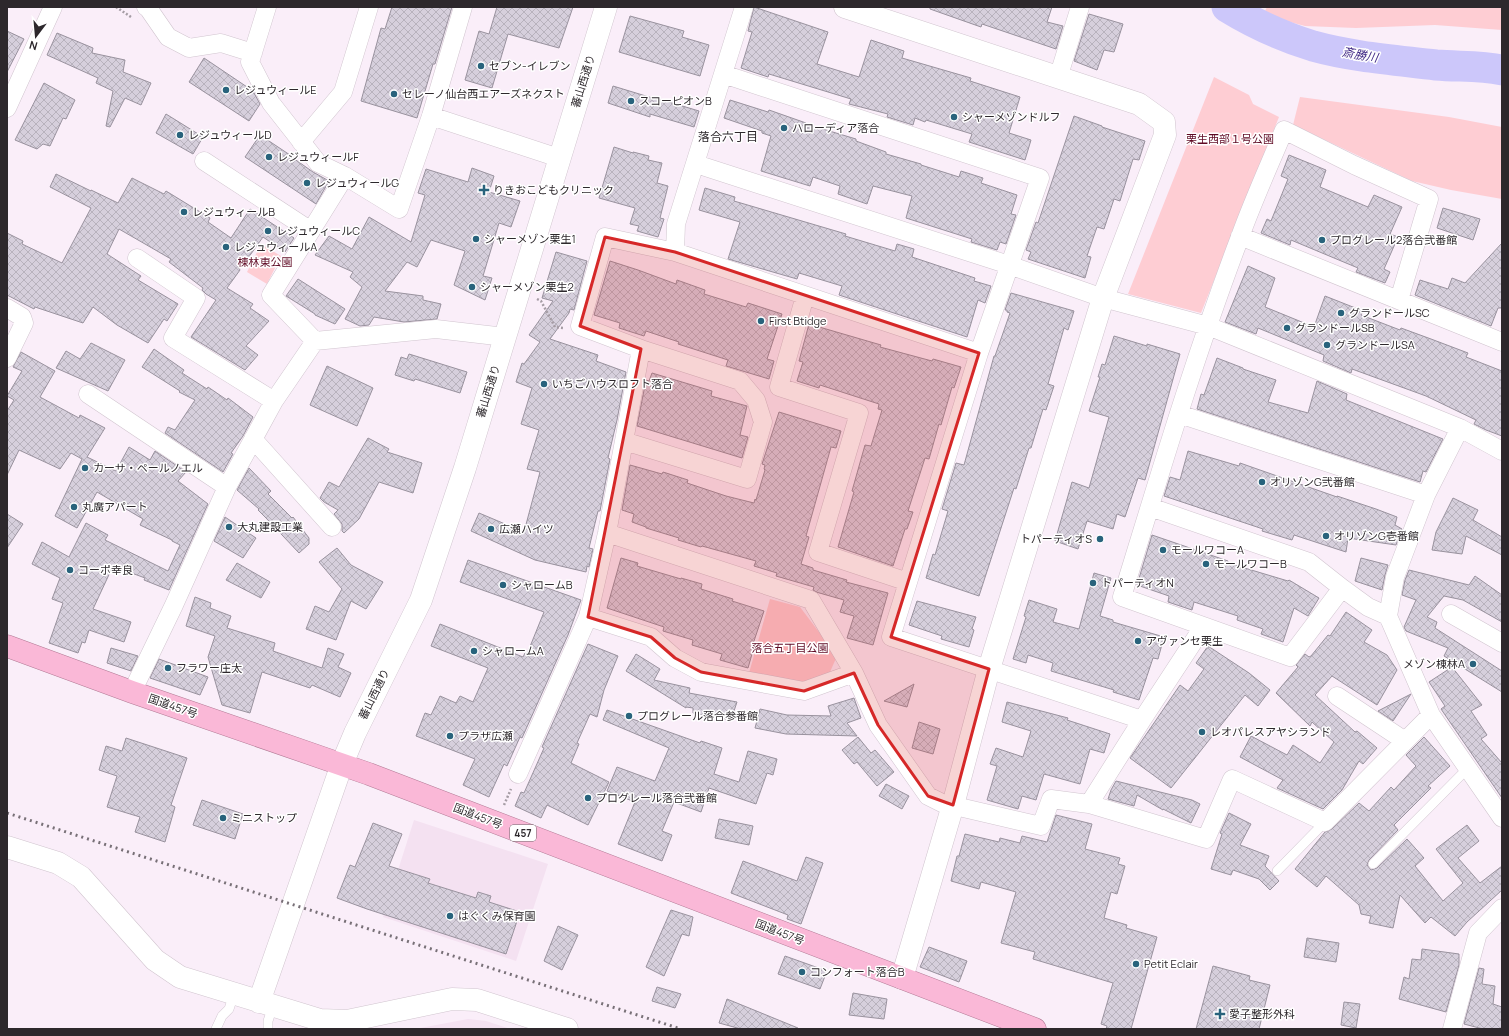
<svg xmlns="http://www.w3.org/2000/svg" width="1509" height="1036" font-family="Manrope,'Noto Sans JP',sans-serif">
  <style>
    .built { fill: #f4e1f1 }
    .park { fill: #fecdd3 }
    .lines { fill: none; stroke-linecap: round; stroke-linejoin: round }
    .river { stroke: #ccc7fa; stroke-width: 31 }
    .building { fill: url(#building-cross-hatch); stroke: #99929e }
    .service-casing { stroke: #d1c5cf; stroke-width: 10 }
    .minor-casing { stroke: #d1c5cf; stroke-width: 19 }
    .tertiary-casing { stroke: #d1c5cf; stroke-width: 23 }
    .trunk-casing { stroke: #b27a95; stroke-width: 23 }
    .path { stroke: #a59ca4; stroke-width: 2.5; stroke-dasharray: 2 2; stroke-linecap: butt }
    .service { stroke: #fff; stroke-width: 9 }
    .minor { stroke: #fff; stroke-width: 18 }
    .tertiary { stroke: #fff; stroke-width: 22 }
    .trunk { stroke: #fab8d7; stroke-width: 22 }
    .rail { stroke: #787077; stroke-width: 3; stroke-dasharray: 2 4; stroke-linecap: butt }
    .marked { fill: #d62828; fill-opacity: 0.2; stroke: #d62828; stroke-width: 3; stroke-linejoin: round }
    .poi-dot { fill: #28637c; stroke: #fff; stroke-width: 1.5 }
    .labels { text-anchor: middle; stroke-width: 3; stroke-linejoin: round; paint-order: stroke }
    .shield { fill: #fff; stroke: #6c686b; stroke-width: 1 }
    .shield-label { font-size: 10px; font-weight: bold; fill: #2d282c }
    .poi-label { font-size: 11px; fill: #2d282c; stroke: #fff; text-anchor: start }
    .street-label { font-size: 11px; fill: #2d282c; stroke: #fff }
    .park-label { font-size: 11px; fill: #5f0a24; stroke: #fff }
    .water-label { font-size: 12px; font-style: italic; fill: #422a86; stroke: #fff }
    .neighbourhood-label { font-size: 12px; fill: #2d282c; stroke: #fff }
  </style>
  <defs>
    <pattern id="building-cross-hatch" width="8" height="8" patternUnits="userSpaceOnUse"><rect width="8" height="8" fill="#d6cfdc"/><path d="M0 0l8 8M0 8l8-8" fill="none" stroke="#b8b2bd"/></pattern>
  </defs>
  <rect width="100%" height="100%" fill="#faeef9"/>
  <path class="built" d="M414 820 548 864 516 961 383 917Z
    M468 1019 486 1021 511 1029H415Z"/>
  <path class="park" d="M1267 7H1502V30L1435 25 1356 28 1305 26 1263 15Z
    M1214 77 1249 95 1253 104 1279 117 1201 313 1128 294Z
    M1300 97 1449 117 1502 127V199L1451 190 1412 181 1293 125Z
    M261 244 281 256 267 284 247 272Z
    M770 599 800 607 837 656 830 672 803 684 749 673Z"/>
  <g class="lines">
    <path class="river" d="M1227 7C1253 23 1284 37 1313 46 1353 57 1395 60 1436 65 1458 67 1480 65 1502 70"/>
  </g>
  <path class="building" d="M392 7H452L435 64H433L417 118 361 101 381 28 385 29Z
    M497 7H573L559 48 508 34 492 88 465 80 479 31 489 34Z
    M754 7 828 32 817 64 859 77 871 40 904 51 902 58 971 78 970 81 1020 97 1009 133 1031 140 1025 160 969 142 972 134 926 120 925 122 915 118 913 125 887 117 888 114 849 104 851 99 769 74 768 77 741 68 752 32 748 31Z
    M930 7H1052L1047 22 1063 26 1056 49 982 24 981 27 930 9Z
    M1089 14 1123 24 1114 52 1104 50 1097 70 1074 61Z
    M630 16 684 31 682 37 709 45 700 76 619 52Z
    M7 31 24 39 7 72Z
    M57 33 93 48 92 53 125 60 123 72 151 83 141 105 125 98 110 127 106 126 113 91 96 83 98 78 47 55Z
    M204 58 253 91 260 104 249 121 189 82Z
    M44 83 75 100 66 119 63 118 50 146 43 144 37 149 15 140Z
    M613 86 659 100V99L699 111 694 127 650 114V117L608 103Z
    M730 100 768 112 769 110 806 123V124L856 139V141L886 152V154L921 164V165L959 177 961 171 983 178 981 183 1017 195 1011 214 1016 215 1006 244 1000 242 997 250 971 242 972 239 906 218 912 196 873 186 867 204 838 194 840 186 813 177 810 186 761 171 771 136 762 133V131L724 118Z
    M166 114 203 137 193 154 156 133Z
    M1074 116 1102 126V127L1145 141 1139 160 1133 159 1120 201 1114 199 1104 229 1097 227 1087 256 1091 257 1085 278 1028 259 1031 252 1026 250 1036 222 1038 223Z
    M260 135 293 157V158L313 172 329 181 316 204 245 157Z
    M614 147 633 153V152L649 156 648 160 662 163 657 183 668 186 660 218 664 219 658 237 637 231 639 226 630 224 635 208 599 198Z
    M1289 155 1326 170 1320 187 1368 207 1374 195 1402 207 1390 234 1398 237 1384 269 1390 272 1385 283 1356 272 1358 268 1291 240 1290 245 1261 233 1267 219 1271 221 1288 179 1281 176Z
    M472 168 494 176 489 192 520 201 511 227 499 223 483 276 492 278 485 300 454 285 465 251 431 240 417 267 407 262 385 291 423 296V300L441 304 437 319 404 322 374 317 369 325 360 326 345 319 362 287 350 277 353 272 315 255 329 236 352 249 369 217 411 242 425 195 418 193 426 169 468 182Z
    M56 174 91 191V190L118 203 132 178 164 194 166 191 210 218 208 222 231 238 250 209 294 238 285 252 263 237 241 268 237 265 240 270 227 288 253 304 250 308 269 321 246 346 258 355 245 370 191 337 216 300 206 294 202 290 203 288 169 262 171 259 119 229 107 254 141 276 138 280 178 304 167 321 164 319 148 343 117 325 93 307 83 323 35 307 34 309 7 295V233L23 241 22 244 62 263 91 208 50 187Z
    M705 188 735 197 734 201 846 234 845 236 895 251 897 244 914 249 912 257 975 278 974 281 991 286 985 303 978 300 967 337 839 295 842 286 799 273 797 279 728 259 740 222 699 210Z
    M1443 208 1480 219 1473 240 1437 228Z
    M1502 243V308H1498L1491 326 1415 295 1420 280 1448 289 1452 278 1465 283Z
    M556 252 587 261 574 310 570 309 569 313 550 339 598 355 596 361 626 372 617 420 608 458 610 459 600 511H598L589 548 593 549 589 567 587 566 586 572 535 560 471 531 479 513 524 532 540 472 527 469 539 430 521 424 532 388 516 382 522 363 524 364 540 342 529 335 553 301 542 298Z
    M610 261 638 270 676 284 677 280 705 290 704 294 746 307 748 303 782 314 767 359 774 361 769 379 726 366 728 360 678 344 679 342 646 331 644 336 619 328 620 323 594 315Z
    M1248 266 1275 278 1265 307 1314 327 1325 296 1363 311 1361 315 1400 330 1401 328 1431 339 1468 353 1466 357 1502 371V436L1486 430 1474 424 1476 420 1426 396 1352 369 1351 373 1323 361 1324 355 1258 328 1256 334 1225 322Z
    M298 279 345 309 335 324 315 315V314L286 296Z
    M1011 293 1074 311 1068 330 1064 328 1048 384 1054 386 1046 410 1043 409 1031 448H1029L1016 489 1014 488 979 596 926 578 933 554 935 555 948 511 942 509 956 463 964 465 994 356H995L1010 313 1007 312V310H1005Z
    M809 324 881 345 880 347 932 361 933 359 961 367 954 388 952 387 941 425 939 424 929 459 925 458 908 511 913 512 907 529H905L893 566 838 547 854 492 852 491 865 445 871 446 882 410 878 409 879 404 820 385 819 388 797 381 803 362 799 361Z
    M1114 336 1147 346V344L1180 354 1145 480 1138 478 1125 517 1117 514 1113 529 1087 521 1078 549 1055 541 1072 482 1089 488 1109 417 1089 411 1100 377H1098L1102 364 1105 365Z
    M91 343 125 360 108 391 56 368 66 351 80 359Z
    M154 349 184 370 182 373 207 389 208 387 227 400 228 398 253 417 243 436 231 453 233 454 223 472 165 433 168 427 175 430 195 400 179 392 180 391 142 367Z
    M21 352 55 371 40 397 79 418 80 415 105 428 87 457 116 471 129 447 150 460 155 451 186 472 178 481 208 504 169 590 144 580 145 578 113 566 93 609 131 622 124 642 89 630 85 643 82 642 78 653 49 643 63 603 52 599 60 578 32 564 42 542 69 557 86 523 108 535 105 540 168 571 180 545 172 541V540L140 525 143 519 97 492 77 528 55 516 82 459 71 453 60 469 19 450 7 475V411L14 400 7 396 22 371 13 367Z
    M409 354 467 372 460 393 415 379 414 381 395 375 401 357 407 359Z
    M1217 358 1243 368V369L1276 380 1268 402 1308 413 1317 381 1347 394 1346 400 1443 439 1426 472 1423 471 1420 482 1197 409 1201 394 1204 395Z
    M327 366 373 388 357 426 310 405Z
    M652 373 712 391 711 396 747 406 740 435 748 437 742 458 637 426 646 380 649 381Z
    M779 412 841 431 836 448 831 447 806 536 809 537 801 564 813 568V570L847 580 846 582 888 593 873 645 847 638 854 616 840 612 844 600 816 592 813 590 814 587 776 576 777 573 754 566 756 561 702 546 701 547 678 540 679 538 646 528V527L632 522 634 514 622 510 630 465 662 474 663 472 688 480 687 483 726 496 754 503 755 499 756 500 765 470 764 469 765 465 762 464Z
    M368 438 389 449 387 452 422 463 413 493 379 482 359 519 344 533 342 531V524L334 514 338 510 324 502 320 498 329 482 339 487Z
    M1188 451 1239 466 1240 463 1337 497V496L1376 509 1397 517 1395 525 1402 529 1396 545 1348 538 1346 552 1294 535 1292 540 1262 531 1263 529 1164 496 1170 477 1180 480Z
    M249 468 271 491 268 494 292 518 293 517 309 538V544L299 553 266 518 258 510 259 509 237 490Z
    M1453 498 1478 510 1473 520 1502 537V555L1466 536 1462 554 1432 550 1436 532Z
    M7 514 23 524 7 548Z
    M225 517 256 538 243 558 214 541Z
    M1152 535 1228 561V563L1288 581 1289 580 1319 598 1308 616 1294 608 1283 642 1261 634 1263 629 1237 620 1238 616 1194 602 1192 610 1168 602 1169 596 1137 585Z
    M337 548 351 565 383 582 366 609 351 601 336 640 306 629 315 606 329 612 342 589 319 562Z
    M621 558 638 563 637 566 681 579V578L702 584 701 589 733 599 732 601 764 611 752 647H754L748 668 720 660 722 654 692 645 693 640 663 631 664 627 607 608Z
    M1361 558 1388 565 1385 575 1382 590 1355 581Z
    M468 560 581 600 568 635 522 738 520 737 507 766 504 764 489 797 463 785 475 759 416 736 425 713 431 715 440 696 456 703 460 696 473 702 488 668 431 646 440 624 523 657 525 653 527 654 544 612 460 582Z
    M237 563 270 582 261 598 226 580Z
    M1409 570 1469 585 1475 576 1502 595V622L1463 600 1444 596 1427 617 1437 622 1435 628 1502 671V692L1444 656 1448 648 1406 631 1404 627 1416 600 1402 595 1405 580Z
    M1094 573 1111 578 1100 616 1113 620V622L1164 637 1158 659 1153 658 1139 700 1113 692 1114 690 1051 671 1053 663 1028 655 1026 663 1013 659 1026 617 1024 616 1029 600 1057 609 1053 622 1079 629Z
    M195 597 211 603 210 608 231 616 227 628 275 643 273 651 322 668 328 648 344 654 338 667 351 673 340 697 312 685 310 688 262 672 250 713 222 705 208 657 215 636 186 626Z
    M917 601 976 617 972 629 974 630 969 647 941 639 942 636 909 625Z
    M1346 612 1372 630 1364 642 1387 655 1397 670 1377 705 1332 676 1315 695 1355 732 1357 731 1377 748 1363 764 1359 761 1342 790 1323 809 1277 788 1283 780 1240 757 1251 736 1287 755 1293 745 1320 763 1334 742 1312 722 1310 726 1276 693 1298 667 1296 665 1305 654 1309 657 1311 656 1328 635 1330 636Z
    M588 644 618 656 604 690 597 717 590 714 577 743 579 744 571 763 609 782 588 825 547 805 541 818 515 806 521 792 524 793 544 748 542 747Z
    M1208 646 1249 673 1270 690 1258 706 1245 695 1171 788 1130 758 1180 685 1188 691 1204 669 1196 663Z
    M111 648 138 656 131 671 107 663Z
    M636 654 660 669 654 680 690 688 689 693 737 702 731 720 693 713V708L686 707V708L626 671Z
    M159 659 208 677 200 695 150 678Z
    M1452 667 1482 705 1471 711 1487 735 1481 739 1502 763V798L1441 709 1445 706 1429 682Z
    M914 684 907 707 884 701Z
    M1411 694 1393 721 1378 711Z
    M854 698 861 718 847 723 857 736 786 734 755 728 760 709 787 715 831 716 828 706Z
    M1007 702 1068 718 1067 720 1110 734 1104 753 1090 749 1080 784 1044 774 1036 800 1022 796 1018 809 987 800 997 766 990 764 996 748 1023 757 1031 731 1002 722Z
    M607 710 700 743 701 741 722 748 714 774 739 782 748 751 777 759 773 775 767 773 756 804 709 788 701 812 674 802 662 831 672 835 662 861 618 844 635 802 607 791 617 767 655 781 669 748 603 720Z
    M919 722 940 729 933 754 912 748Z
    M858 737 871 753 875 750 894 772 877 786 857 762 854 764 842 750Z
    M1424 737 1450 766 1428 786 1431 788 1394 825 1398 830 1369 860 1367 865 1371 870 1377 868 1407 839 1424 858 1415 866 1443 901 1463 883 1436 849 1467 825 1479 841 1458 858 1480 883 1502 866V890L1467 922 1455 936 1431 917 1425 923 1400 895 1393 928 1369 923 1371 916 1361 914 1359 905 1326 876 1317 887 1295 869 1325 832 1332 829 1359 803 1369 811 1391 787 1394 790 1416 766 1406 755Z
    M126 738 187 758 171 805 175 807 165 842 135 832 140 817 107 807 117 776 99 770 106 746 122 751Z
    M1116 781 1192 800 1200 804 1191 823 1163 809V810L1137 795 1134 806 1108 799 1111 790Z
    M886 784 909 796 902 809 879 796Z
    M202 800 243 814 235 839 193 825Z
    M1229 813 1251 824 1240 845 1269 856 1265 866 1279 881 1270 890 1259 879 1233 870 1231 875 1211 869 1222 834 1220 833Z
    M1056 815 1092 824 1085 849 1120 858 1118 864 1125 866 1117 894 1111 892 1104 918 1127 925 1126 928 1157 937 1131 1029H1106L1107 1026 1101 1024 1113 983 1033 959 1035 952 1001 943 1016 892 981 882 979 889 951 881 957 856H959L965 834 999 842 1000 838 1020 843 1022 836 1047 842Z
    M719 819 753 826 749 845 715 838Z
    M373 823 402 834 389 866 430 879 428 883 476 898 478 892 491 896 489 902 520 912 506 954 367 909 337 898 350 865 355 867Z
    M806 857 823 863 801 924 787 919 788 915 731 893 743 861 797 881Z
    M671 910 693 917 689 936 682 934 664 976 646 967Z
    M558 926 578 935 562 970 544 961Z
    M1307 938 1339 943 1336 962 1304 957Z
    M929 947 967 961 959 982 920 967Z
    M1422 949 1459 954V965L1446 1012 1399 999 1404 977 1409 979 1412 959 1421 960Z
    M785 956 827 971 820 989 778 974Z
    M1213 966 1250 976 1249 980 1270 985 1259 1029H1196Z
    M1479 968 1484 969 1482 984 1495 986 1493 1004 1502 1007V1029H1483L1464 1024Z
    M657 987 681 994 675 1008 652 1001Z
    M853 993 887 999 884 1019 849 1015Z
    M727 999 798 1028V1029H741L719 1023Z
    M1344 1002 1360 1004 1356 1028 1341 1025Z"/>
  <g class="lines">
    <defs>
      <path id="service" d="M1373 864 1468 768
        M1277 871 1325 822
        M216 1029 222 1016 229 1009 234 994
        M268 1029V1021L273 1006"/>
      <path id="minor" d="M146 7 148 8 168 37 189 48 221 43 253 53
        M267 7 250 62 271 103 318 163 345 176 399 209 431 116 463 7
        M744 7 676 224 675 252 979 353
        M723 74 1040 178 979 353 891 637 1142 720
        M1058 78 1080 7
        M7 108 53 7
        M431 116 559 158
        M301 142 343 92 369 7
        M204 161 311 231
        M696 164 1009 265 1103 298 1208 326 1460 428 1502 451
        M1240 236 1502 342
        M137 258 196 298 173 338 274 401
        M805 296 779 387 859 413 818 552 908 582
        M7 308 22 317 24 323 7 358
        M315 341 271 295 345 176
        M88 394 227 487
        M1179 414 1426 495
        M1460 428 1426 495 1395 577 1388 616 1431 715 1502 818
        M253 439 332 527
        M624 441 747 479 763 422 756 400 740 381 641 349
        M1150 507 1309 562 1342 588 1368 607 1388 616
        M607 533 811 600 854 673 878 725 928 796 942 803 1041 826 1051 799 1089 804 1142 720 1203 627
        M1342 588 1290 657 1122 597C1159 477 1195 355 1240 237 1253 201 1269 166 1284 130L1354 165 1429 199 1399 300
        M1451 614 1502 643
        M588 617 651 637 675 658 701 672 804 691 854 673
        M132 692 174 605 227 487 274 401 315 341 436 329 505 337
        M1337 696 1405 741
        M518 774 588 617 607 533 641 349 580 326 605 237 675 252
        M1089 804 1206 839 1232 779 1325 822 1431 715
        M1452 1029 1478 933 1502 908"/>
      <path id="tertiary" d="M845 7 1139 104 1164 122 1165 135 1103 298 989 669 953 805 902 978
        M7 847 58 863 81 877 155 960 180 977 320 1020 347 1021 452 999 477 1000 567 1029
        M259 1002 342 764 355 733 421 600 465 468 606 7"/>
      <path id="trunk" d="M7 646 132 692 369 774 1035 1029"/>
    </defs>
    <use href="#service" class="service-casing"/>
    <use href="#minor" class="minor-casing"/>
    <use href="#tertiary" class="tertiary-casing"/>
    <use href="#trunk" class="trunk-casing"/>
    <path class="path" d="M116 7 131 17
      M537 299 541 301 555 327 564 328
      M504 805 511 789"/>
    <use href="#service" class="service"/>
    <use href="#minor" class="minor"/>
    <use href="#tertiary" class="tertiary"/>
    <use href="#trunk" class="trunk"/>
    <path class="rail" d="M7 813 681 1029"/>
  </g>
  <path class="marked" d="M605 237 675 252 979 353 891 637 989 669 953 805 928 796 878 725 854 673 804 691 701 672 675 658 651 637 588 617 641 349 580 326Z"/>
  <g class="poi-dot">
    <circle cx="481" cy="66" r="4"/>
    <circle cx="226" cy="90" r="4"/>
    <circle cx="394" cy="94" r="4"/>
    <circle cx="631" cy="101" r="4"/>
    <circle cx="954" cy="117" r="4"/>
    <circle cx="784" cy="128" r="4"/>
    <circle cx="180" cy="135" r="4"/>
    <circle cx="269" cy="157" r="4"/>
    <circle cx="307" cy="183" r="4"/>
    <path d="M482 184h4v4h4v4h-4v4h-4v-4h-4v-4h4z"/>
    <circle cx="184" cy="212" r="4"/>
    <circle cx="268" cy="231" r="4"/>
    <circle cx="476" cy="239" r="4"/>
    <circle cx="1322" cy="240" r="4"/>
    <circle cx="226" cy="247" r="4"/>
    <circle cx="472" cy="287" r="4"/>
    <circle cx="1341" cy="313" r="4"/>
    <circle cx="761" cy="321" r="4"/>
    <circle cx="1287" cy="328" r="4"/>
    <circle cx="1327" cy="345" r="4"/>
    <circle cx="544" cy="384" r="4"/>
    <circle cx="85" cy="468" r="4"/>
    <circle cx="1262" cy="482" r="4"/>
    <circle cx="74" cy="507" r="4"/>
    <circle cx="229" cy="527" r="4"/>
    <circle cx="491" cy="529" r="4"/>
    <circle cx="1326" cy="536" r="4"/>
    <circle cx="1100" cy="539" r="4"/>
    <circle cx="1163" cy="550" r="4"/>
    <circle cx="1206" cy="564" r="4"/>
    <circle cx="70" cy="570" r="4"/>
    <circle cx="1093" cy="583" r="4"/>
    <circle cx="503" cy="585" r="4"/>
    <circle cx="1138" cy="641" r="4"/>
    <circle cx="474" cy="651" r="4"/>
    <circle cx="1473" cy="664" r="4"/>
    <circle cx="168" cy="668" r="4"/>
    <circle cx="629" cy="716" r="4"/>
    <circle cx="1202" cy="732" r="4"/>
    <circle cx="450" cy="736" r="4"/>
    <circle cx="588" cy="798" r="4"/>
    <circle cx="223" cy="818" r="4"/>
    <circle cx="450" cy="916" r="4"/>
    <circle cx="1136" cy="964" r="4"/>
    <circle cx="802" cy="972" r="4"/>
    <path d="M1218 1008h4v4h4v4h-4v4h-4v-4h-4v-4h4z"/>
  </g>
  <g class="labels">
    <rect class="shield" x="510" y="825" width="26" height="16" rx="3"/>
    <g class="shield-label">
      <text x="523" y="837">457</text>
    </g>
    <g class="poi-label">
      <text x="489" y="70">セブン-イレブン</text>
      <text x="234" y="94">レジュウィールE</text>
      <text x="402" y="98">セレーノ仙台西エアーズネクスト</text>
      <text x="639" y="105">スコーピオンB</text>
      <text x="962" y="121">シャーメゾンドルフ</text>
      <text x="792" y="132">ハローディア落合</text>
      <text x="188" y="139">レジュウィールD</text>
      <text x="277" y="161">レジュウィールF</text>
      <text x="315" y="187">レジュウィールG</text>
      <text x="493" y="194">りきおこどもクリニック</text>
      <text x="192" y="216">レジュウィールB</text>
      <text x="276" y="235">レジュウィールC</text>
      <text x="484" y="243">シャーメゾン栗生1</text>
      <text x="1330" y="244">プログレール2落合弐番館</text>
      <text x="234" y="251">レジュウィールA</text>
      <text x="480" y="291">シャーメゾン栗生2</text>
      <text x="1349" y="317">グランドールSC</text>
      <text x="769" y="325">First Btidge</text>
      <text x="1295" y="332">グランドールSB</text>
      <text x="1335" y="349">グランドールSA</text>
      <text x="552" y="388">いちごハウスロフト落合</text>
      <text x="93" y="472">カーサ・ペールノエル</text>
      <text x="1270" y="486">オリゾンG弐番館</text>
      <text x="82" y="511">丸廣アパート</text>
      <text x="237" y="531">大丸建設工業</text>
      <text x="499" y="533">広瀬ハイツ</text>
      <text x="1334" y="540">オリゾンG壱番館</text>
      <text x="1092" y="543" text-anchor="end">トパーティオS</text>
      <text x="1171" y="554">モールワコーA</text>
      <text x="1214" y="568">モールワコーB</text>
      <text x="78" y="574">コーポ幸良</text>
      <text x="1101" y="587">トパーティオN</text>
      <text x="511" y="589">シャロームB</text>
      <text x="1146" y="645">アヴァンセ栗生</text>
      <text x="482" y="655">シャロームA</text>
      <text x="1465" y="668" text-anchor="end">メゾン棟林A</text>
      <text x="176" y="672">フラワー庄太</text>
      <text x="637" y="720">プログレール落合参番館</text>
      <text x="1210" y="736">レオパレスアヤシランド</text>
      <text x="458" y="740">プラザ広瀬</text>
      <text x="596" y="802">プログレール落合弐番館</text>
      <text x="231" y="822">ミニストップ</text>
      <text x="458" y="920">はぐくみ保育園</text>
      <text x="1144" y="968">Petit Eclair</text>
      <text x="810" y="976">コンフォート落合B</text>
      <text x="1229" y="1018">愛子整形外科</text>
    </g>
    <g class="street-label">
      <text transform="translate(583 81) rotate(-73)" y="4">蕃山西通り</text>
      <text transform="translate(488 391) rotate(-73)" y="4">蕃山西通り</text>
      <text transform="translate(374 694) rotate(-64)" y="4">蕃山西通り</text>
      <text transform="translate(173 706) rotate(19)" y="4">国道457号</text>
      <text transform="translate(478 816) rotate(21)" y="4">国道457号</text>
      <text transform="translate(780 932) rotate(21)" y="4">国道457号</text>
    </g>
    <g class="park-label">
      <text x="1230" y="143">栗生西部１号公園</text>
      <text x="265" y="266">棟林東公園</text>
      <text x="790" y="652">落合五丁目公園</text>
    </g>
    <g class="water-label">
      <text transform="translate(1360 55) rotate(10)" y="4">斎勝川</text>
    </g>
    <g class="neighbourhood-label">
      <text x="728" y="141">落合六丁目</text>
    </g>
  </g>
  <rect width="1509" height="1036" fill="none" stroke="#2d282c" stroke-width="16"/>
  <g transform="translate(36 36) rotate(196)" stroke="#ffffff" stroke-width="3" paint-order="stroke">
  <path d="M0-3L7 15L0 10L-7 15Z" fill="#2d282c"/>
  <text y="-6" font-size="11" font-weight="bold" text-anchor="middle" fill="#2d282c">N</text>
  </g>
</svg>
